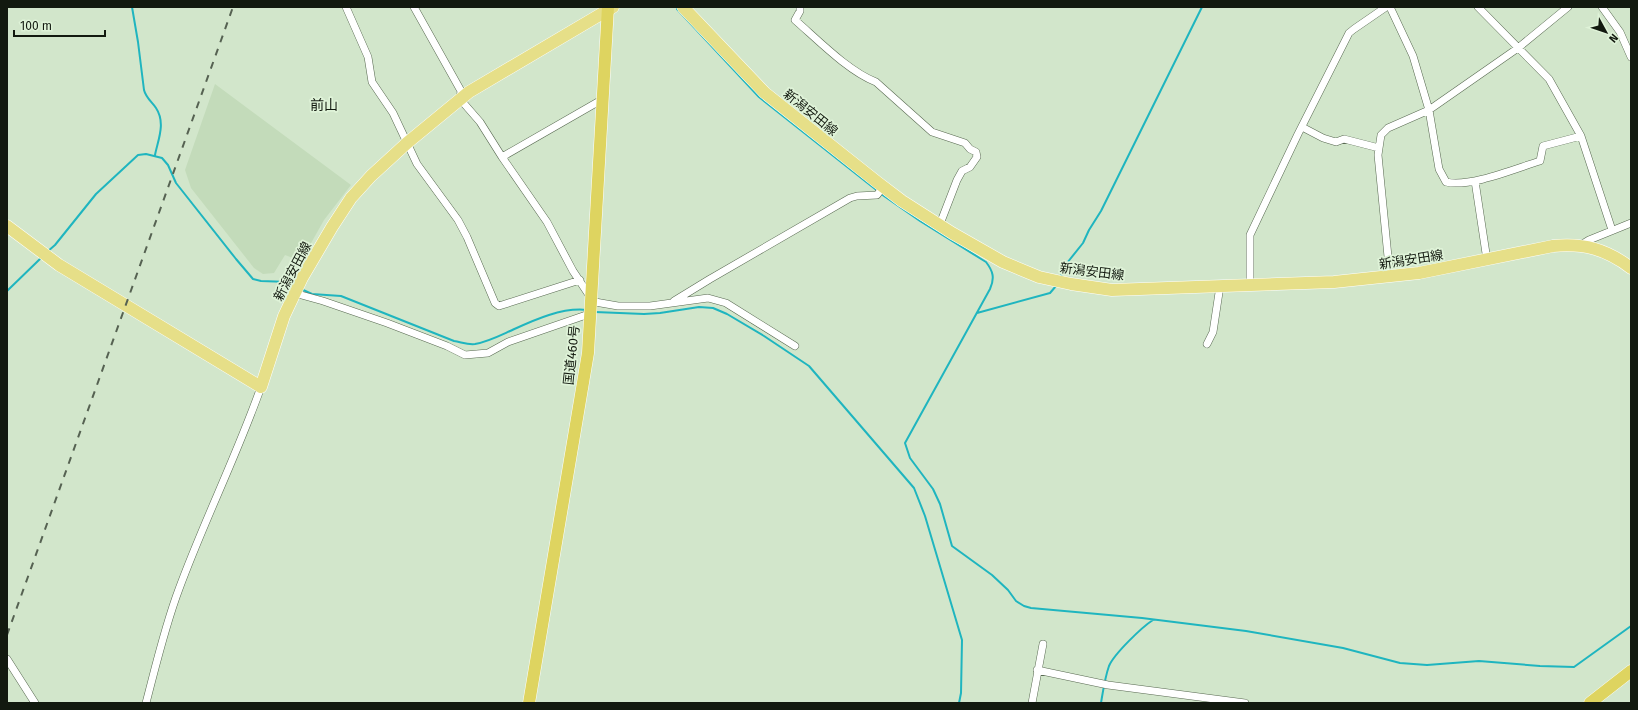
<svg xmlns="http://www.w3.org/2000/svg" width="1638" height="710" font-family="'Fira Sans','Noto Sans JP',sans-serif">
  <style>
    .built { fill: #c3dbba }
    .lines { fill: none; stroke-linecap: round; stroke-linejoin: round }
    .stream { stroke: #1fb5bf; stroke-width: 2 }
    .minor-casing { stroke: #586951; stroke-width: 8 }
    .primary-casing { stroke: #fff; stroke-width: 13 }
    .trunk-casing { stroke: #fff; stroke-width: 13 }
    .minor { stroke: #fff; stroke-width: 7 }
    .primary { stroke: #e6df88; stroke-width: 12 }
    .trunk { stroke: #ded460; stroke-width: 12 }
    .rail { stroke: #566252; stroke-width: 2; stroke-dasharray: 7 7; stroke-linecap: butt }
    .labels { text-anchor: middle; stroke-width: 3.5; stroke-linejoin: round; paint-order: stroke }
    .street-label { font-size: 13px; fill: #12190f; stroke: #dff3d8 }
    .neighbourhood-label { font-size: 14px; fill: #12190f; stroke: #dff3d8 }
  </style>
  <rect width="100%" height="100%" fill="#d2e6cb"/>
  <path class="built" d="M215 84 351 185 324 220 301 261 285 255 274 273 263 274 254 268 191 188 185 170Z"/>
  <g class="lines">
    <path class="stream" d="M132 7 138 42 144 90C146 98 152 102 156 108 166 123 158 140 155 155
      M677 9 759 97 884 196 920 221 986 262C993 271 995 278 990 289L905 443 910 458 933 489 940 504 952 546 992 575 1008 590 1016 601 1024 606 1031 608 1142 618 1246 631 1343 648 1400 663 1427 665 1479 661 1540 666 1574 667 1631 626
      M47 252 55 245 96 194 138 155 146 154 162 158 168 165 176 183 236 259 253 279 261 281 289 282 294 285
      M1061 276 1067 263 1083 243 1089 230 1101 211 1202 7
      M301 289 312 294 341 296 454 341C461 342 468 345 475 344 487 342 499 336 510 331 532 321 561 307 587 310
      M7 291 41 258
      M595 312 644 314 660 313 699 307 713 308 727 314 764 336 809 366 914 488 925 516 962 640 961 693 959 703
      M977 313 1050 293 1056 286
      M1101 703C1103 691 1105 677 1109 666 1114 654 1142 627 1153 620"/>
    <defs>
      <path id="minor" d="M346 7 368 57 372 82 393 113 417 164 458 220 467 237 495 303 499 306 580 280
        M414 7 461 91 460 99 480 122 502 157 547 222 573 271 591 298 595 302 618 306H650L708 298 726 303 795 346
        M800 7V11L795 20C818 40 848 71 876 82L932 132 965 143 970 149 976 152 977 157 970 167 962 171 957 180 940 224
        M1390 7 1413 56 1429 110 1439 169 1446 182C1469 188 1517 168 1540 161L1543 146 1581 136
        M1478 7 1549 79 1581 136 1612 230
        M1602 7 1620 32 1631 57
        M1302 127 1323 138 1336 142 1344 139 1379 148
        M502 157 603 99
        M1475 181 1487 260
        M1581 245 1589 240 1631 223
        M1390 277 1378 155 1381 135 1388 128 1429 110 1518 48 1568 7
        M1250 285V235L1298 134 1349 33 1354 29 1386 7
        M294 293 323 301 387 323 447 346 465 355 488 353 508 342 589 314
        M674 301 710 279 850 198 857 196 877 195 883 187
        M1207 344 1213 332 1220 286
        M7 659 35 703
        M1037 670 1108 685 1245 703
        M146 703C156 665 165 626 179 589 204 521 237 455 261 387
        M1032 703 1043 644"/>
      <path id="primary" d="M683 7 765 93 877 182 902 201 952 233 1003 262 1039 277 1071 284 1112 290 1334 282 1419 273 1553 246C1584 243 1606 249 1631 268
        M7 226 59 265 261 387 284 316 302 278 332 227 351 198 371 176 407 143 469 92 613 7"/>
      <path id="trunk" d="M529 703 588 353 608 7
        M1590 703 1631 671"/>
    </defs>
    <use href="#minor" class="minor-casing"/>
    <use href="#primary" class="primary-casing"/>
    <use href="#trunk" class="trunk-casing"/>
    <use href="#minor" class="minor"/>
    <use href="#primary" class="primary"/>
    <use href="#trunk" class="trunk"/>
    <path class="rail" d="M7 635 233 7"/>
  </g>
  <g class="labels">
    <g class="street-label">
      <text transform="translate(811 112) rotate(39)" y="5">新潟安田線</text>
      <text transform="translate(1411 259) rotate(-9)" y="5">新潟安田線</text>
      <text transform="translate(292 271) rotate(-62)" y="5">新潟安田線</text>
      <text transform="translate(1092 271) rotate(7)" y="5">新潟安田線</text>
      <text transform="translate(571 355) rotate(-84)" y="5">国道460号</text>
    </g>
    <g class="neighbourhood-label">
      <text x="324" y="110">前山</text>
    </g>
  </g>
  <rect width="1638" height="710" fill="none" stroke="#12190f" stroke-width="16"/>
  <g transform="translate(1606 32) rotate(130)" stroke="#dff3d8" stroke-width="3" paint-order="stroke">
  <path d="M0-3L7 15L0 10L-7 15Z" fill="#12190f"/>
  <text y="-6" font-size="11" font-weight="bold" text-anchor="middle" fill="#12190f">N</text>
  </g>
  <path d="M14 30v6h91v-6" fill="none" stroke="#12190f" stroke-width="2"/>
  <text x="20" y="30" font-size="12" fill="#12190f" stroke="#dff3d8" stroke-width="3" paint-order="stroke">100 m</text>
</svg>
